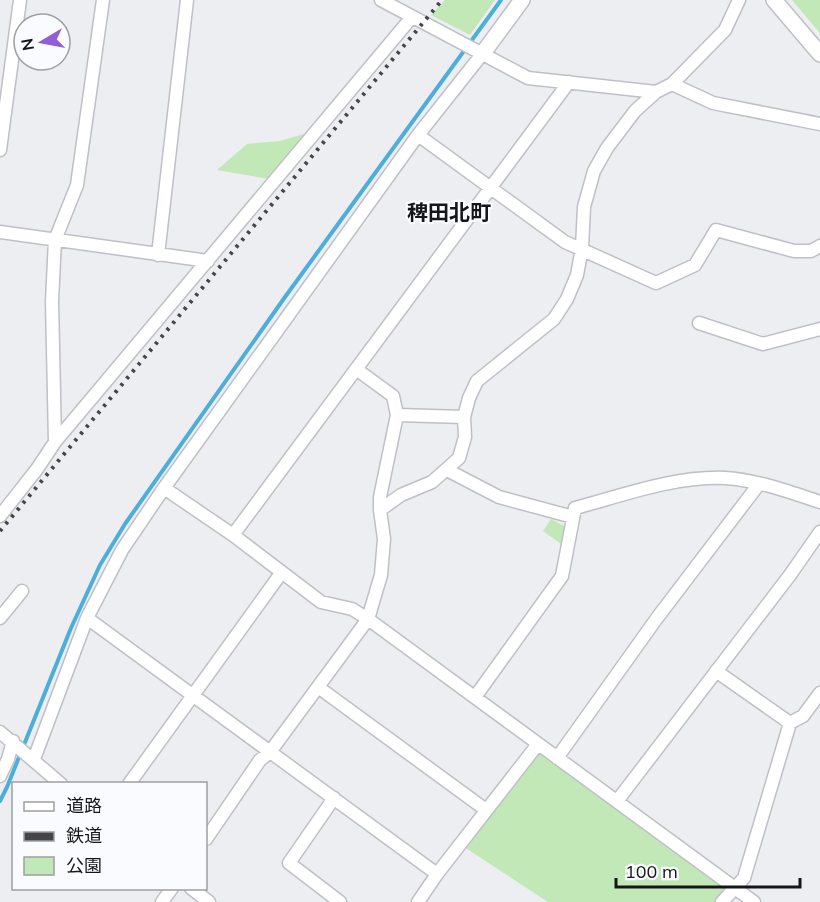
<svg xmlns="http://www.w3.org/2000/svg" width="820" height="902" font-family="Mulish,'Noto Sans JP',sans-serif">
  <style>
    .green { fill: #c2e8b7 }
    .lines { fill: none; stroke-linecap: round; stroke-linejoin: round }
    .stream { stroke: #4eaeda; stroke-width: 4 }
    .minor-casing { stroke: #bfc0c5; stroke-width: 15 }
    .tertiary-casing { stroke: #bfc0c5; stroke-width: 18 }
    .minor { stroke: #fff; stroke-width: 12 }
    .tertiary { stroke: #fff; stroke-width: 15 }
    .rail { stroke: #454548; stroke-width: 4; stroke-dasharray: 3 6; stroke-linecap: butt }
    .labels { text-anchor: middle; stroke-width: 4.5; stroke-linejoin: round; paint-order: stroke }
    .quarter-label { font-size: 21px; font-weight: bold; fill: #161618; stroke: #fafbff }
  </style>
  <rect width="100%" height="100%" fill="#eceef2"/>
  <path class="green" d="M445 0H495L470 35 431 15Z
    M792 0H820V33Z
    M317 130 275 180 217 170 247 144 280 141Z
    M551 519 568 528 564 546 543 531Z
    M538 744 734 887 722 902H548L461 845Z"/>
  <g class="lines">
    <path class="stream" d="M0 801 7 787 71 628 100 565 125 524 285 297 501 0"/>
    <defs>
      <path id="minor" d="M381 0 528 78 656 92
        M672 84 713 103 820 124
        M418 135 565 242 656 283 695 265 716 230 794 251H811L820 246
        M0 150 20 0
        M0 232 208 261
        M158 255 187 0
        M699 323 763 344 820 329
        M356 369 393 396 397 415 380 497V510
        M397 415 464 417
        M55 442 52 301 55 240 77 185 103 0
        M447 470 499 497 573 517
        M164 488 233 535 321 602 352 609 368 619 754 902
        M0 516 37 469 55 442 412 17
        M233 535 569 82
        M0 618 22 591
        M87 618 437 874
        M716 671 790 723
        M318 687 486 810
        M475 697 562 576 575 508C624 495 674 476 725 478 757 480 790 492 820 502
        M0 732 61 784
        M557 758 657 618 759 484
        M34 759 87 618 122 550 164 488 418 135 483 53
        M0 776 8 759 13 741
        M129 784 282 572
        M334 798 289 863 340 902
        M617 801 790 575 820 532
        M206 839 260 760 270 752 368 619 381 575 384 539 380 510 401 495 432 482 459 458 465 437 464 417 469 398 477 381 554 319 567 299 577 275 582 248 584 207 594 171 607 148 635 111 656 92 672 84 725 30 739 0
        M191 888 209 902
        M162 902 172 888
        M418 902 437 874 538 744
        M722 902 744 878 790 723 803 716 820 693"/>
      <path id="tertiary" d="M774 0 820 54
        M483 53 522 0"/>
    </defs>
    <use href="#minor" class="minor-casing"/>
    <use href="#tertiary" class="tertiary-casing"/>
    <use href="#minor" class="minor"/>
    <use href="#tertiary" class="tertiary"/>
    <path class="rail" d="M0 531 442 0"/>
  </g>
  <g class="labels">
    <g class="quarter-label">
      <text x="449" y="220">稗田北町</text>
    </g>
  </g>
  <rect x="12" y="782" width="195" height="108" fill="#fafbff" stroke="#9f9fa3" stroke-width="1.5"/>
  <rect x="24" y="802" width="30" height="9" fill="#ffffff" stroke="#9f9fa3" stroke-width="1.5"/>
  <text x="66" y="812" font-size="18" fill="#161618">道路</text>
  <rect x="24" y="832" width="30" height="9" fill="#454548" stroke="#9f9fa3" stroke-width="1.5"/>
  <text x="66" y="842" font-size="18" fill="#161618">鉄道</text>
  <rect x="24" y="857" width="30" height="18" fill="#c2e8b7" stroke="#9f9fa3" stroke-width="1.5"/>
  <text x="66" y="872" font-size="18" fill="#161618">公園</text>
  <g transform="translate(42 42) rotate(260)"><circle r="28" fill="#fafbff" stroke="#9f9fa3" stroke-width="1.5"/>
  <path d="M0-4.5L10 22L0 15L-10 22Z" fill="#905ed7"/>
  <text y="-9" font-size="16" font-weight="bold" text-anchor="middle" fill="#161618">N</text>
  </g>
  <path d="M616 878v9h184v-9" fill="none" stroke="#161618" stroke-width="3"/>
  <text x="625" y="878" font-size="18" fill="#161618" stroke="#fafbff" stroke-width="4.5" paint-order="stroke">100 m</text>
</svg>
